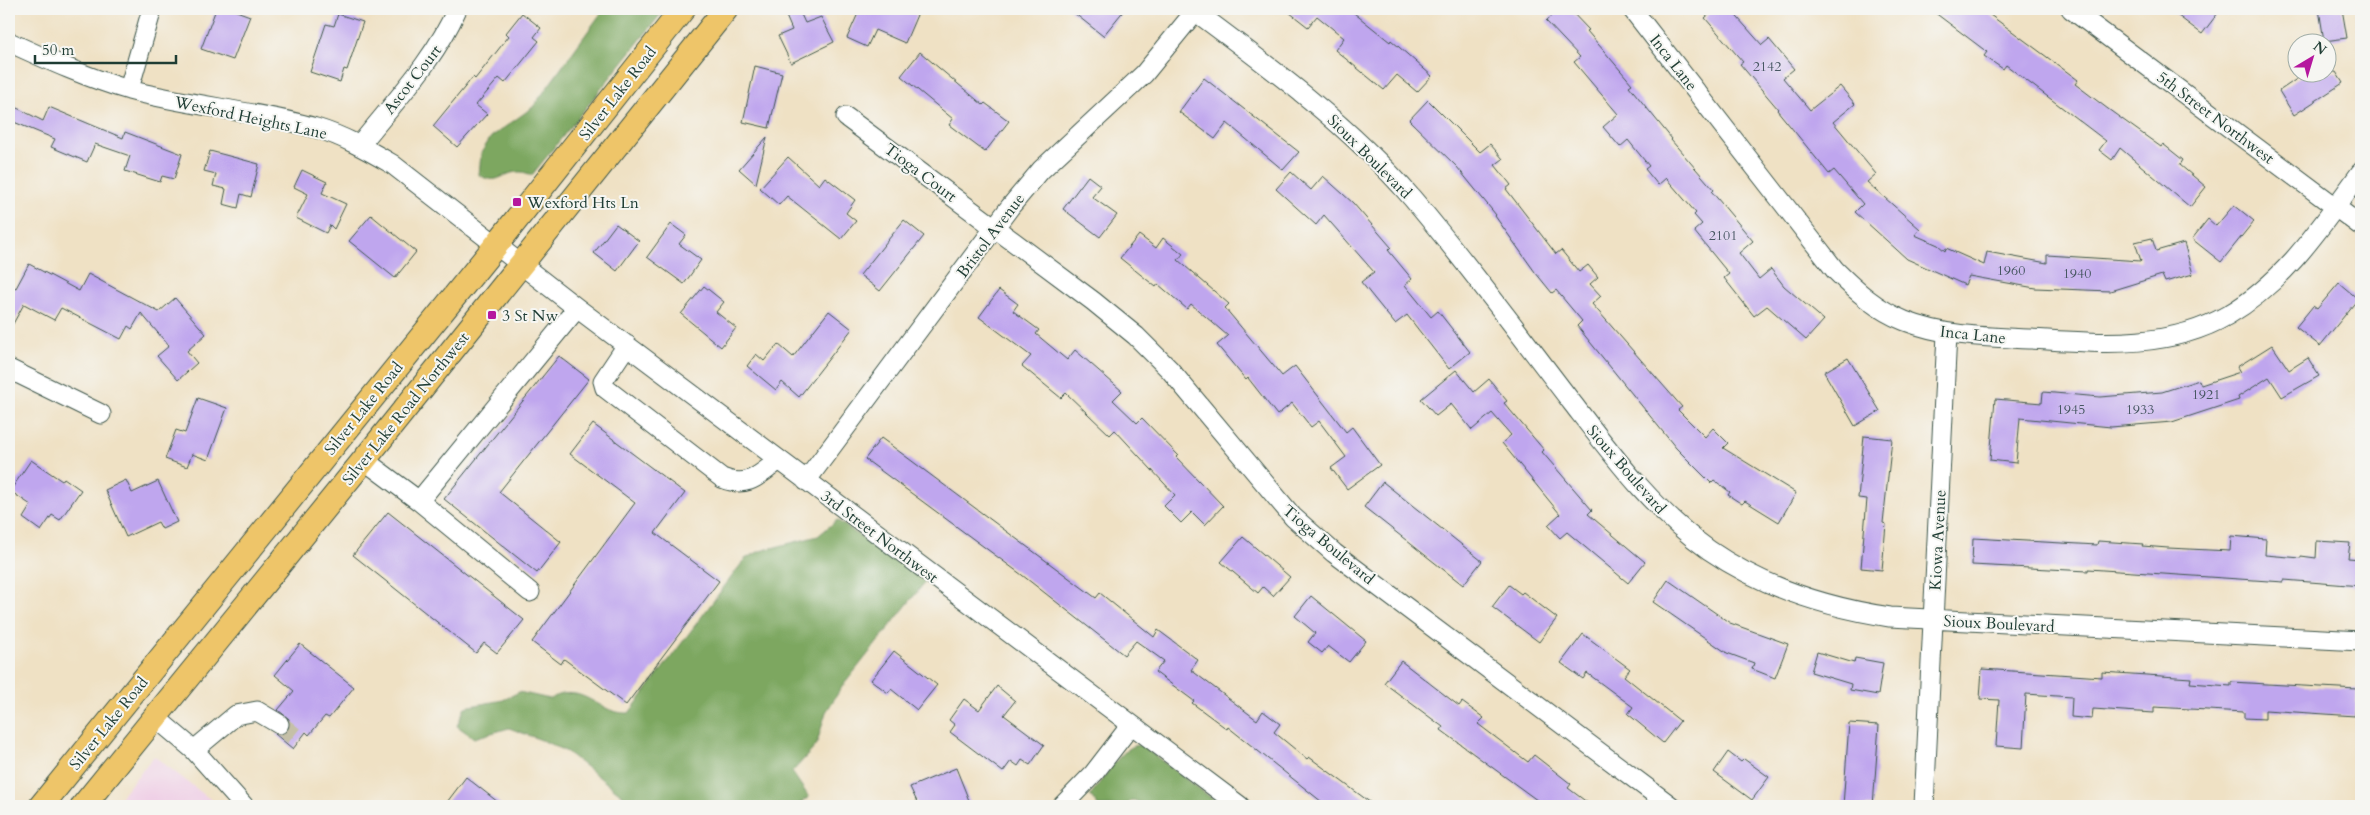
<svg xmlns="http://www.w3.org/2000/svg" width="2370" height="815" font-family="Cardo,serif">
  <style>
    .built { fill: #efd0e6 }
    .forest { fill: #7da760; stroke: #4e724a }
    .building { fill: #bfa6ee }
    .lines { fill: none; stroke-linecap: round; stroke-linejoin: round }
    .minor-tunnel { stroke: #c5c0a7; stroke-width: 19; stroke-dasharray: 19 9; stroke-linecap: butt }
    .minor-casing { stroke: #3e564a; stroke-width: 21 }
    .major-casing { stroke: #3e564a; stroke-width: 26 }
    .minor { stroke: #fff; stroke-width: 19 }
    .major { stroke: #eec569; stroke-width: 24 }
    .poi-dot { fill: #b5179e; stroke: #f6f6f2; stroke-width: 2 }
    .labels { text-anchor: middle; stroke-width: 4; stroke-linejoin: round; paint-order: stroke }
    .number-label { font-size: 14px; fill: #475762 }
    .street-label { font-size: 16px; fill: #1f3d34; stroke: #f6f6f2 }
    .poi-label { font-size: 16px; fill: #1f3d34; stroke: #f6f6f2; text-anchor: start }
  </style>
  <rect width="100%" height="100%" fill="#f6f6f2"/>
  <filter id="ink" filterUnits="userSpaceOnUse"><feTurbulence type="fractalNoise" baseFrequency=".02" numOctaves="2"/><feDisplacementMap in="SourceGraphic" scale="10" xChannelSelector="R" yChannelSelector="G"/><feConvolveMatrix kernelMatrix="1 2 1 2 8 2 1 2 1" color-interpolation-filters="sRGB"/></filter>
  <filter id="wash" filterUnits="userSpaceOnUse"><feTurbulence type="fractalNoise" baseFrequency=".0096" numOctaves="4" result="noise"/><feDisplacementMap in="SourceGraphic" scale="20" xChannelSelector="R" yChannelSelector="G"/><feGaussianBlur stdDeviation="1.12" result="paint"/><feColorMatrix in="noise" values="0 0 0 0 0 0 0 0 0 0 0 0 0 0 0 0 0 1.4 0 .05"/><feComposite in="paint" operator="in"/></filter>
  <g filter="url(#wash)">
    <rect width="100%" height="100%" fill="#efe1c4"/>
    <path class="built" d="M154 756 219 806H113Z"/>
    <path class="forest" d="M604 9H665L532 175C529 174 524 172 521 172 502 171 499 187 479 175L481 153 491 137 533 107Z
      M837 520 925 582 842 687 826 712 816 746 792 772 809 797 796 806H636L567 752 544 741 509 728 474 738 457 726 465 707 503 700 519 692 550 699C583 680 598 715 629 713L745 559 760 551 818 536Z
      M1138 745 1142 746 1222 806H1150L1133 800 1124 806H1098L1090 795C1102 782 1121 747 1138 745Z"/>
    <g id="blocks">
      <path class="building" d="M216 9H231L250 16 233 60 201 49Z
        M860 9H902L917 15 905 43 875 30 867 47 847 38Z
        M1069 9H1125L1103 36Z
        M1285 9H1349L1390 42 1391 40 1432 76 1417 92 1397 75 1384 90 1335 50 1344 38 1317 16 1308 27Z
        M1559 9H1569L1589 30 1587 31 1632 84 1629 86 1672 139 1671 140 1714 190 1712 192 1753 241 1739 253 1759 279 1771 269 1784 286 1824 320 1806 340 1767 306 1754 316 1724 278 1729 274 1694 231 1702 224 1694 215 1696 213 1666 178 1658 185 1645 169 1649 166 1628 140 1620 147 1603 127 1618 114 1574 62 1580 57 1546 21Z
        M1715 9H1730L1762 45 1769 39 1794 69 1783 78 1810 110 1840 86 1855 104 1833 122 1876 174 1867 182 1920 229 1915 235 1938 245 1945 251 1946 248 1984 265 1987 252 2047 263V255L2141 261 2135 242 2152 238 2156 251 2184 243 2193 274 2165 282 2162 275 2110 291 2035 288 1969 276 1965 285 1907 259 1855 212 1863 204 1834 170 1829 174 1777 110 1778 109 1740 64 1743 62 1705 18Z
        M1930 9H1982L2078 80 2075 84 2108 109 2161 147 2163 144 2183 160 2180 165 2206 187 2190 207 2120 148 2112 160 2099 150 2106 141 2006 65 2003 69 1984 56 1987 52Z
        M2169 9H2221L2202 34Z
        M2319 9H2342L2347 38 2324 41Z
        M799 10 805 23 821 17 834 42 791 63 778 36 792 30 786 16Z
        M522 13 541 28 534 37 539 41 505 83 499 78 476 105 487 114 457 147 433 126 473 77 475 79 509 36 506 33Z
        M338 14 363 22 347 70 344 69 340 82 310 72 326 24 334 26Z
        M920 52 983 105 985 103 1009 121 985 152 949 125 953 119 901 76Z
        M755 66 782 73 769 128 743 122Z
        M2307 72H2336L2343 83 2294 115 2279 91Z
        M1204 78 1299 152 1283 170 1227 123 1215 139 1179 112Z
        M1428 100 1480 152 1490 144 1503 159 1495 165 1511 185 1506 189 1556 254 1561 250 1579 272 1588 265 1598 277 1590 284 1601 296 1592 304 1682 407 1678 410 1705 437 1713 428 1728 443 1723 448 1796 493 1779 522 1745 501 1742 504 1728 495 1730 492 1714 480 1711 483 1676 448 1577 326 1582 321 1556 290 1552 293 1535 272 1495 216 1496 215 1457 167 1409 120Z
        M9 104 43 121 49 107 123 138 125 132 182 154 174 179 162 176 160 182 125 171 130 156 95 144 87 162 51 147 55 139 9 120Z
        M767 137 756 184 739 169Z
        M210 151 259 164 251 197 241 194 238 208 223 204 226 189 213 186 216 174 204 171Z
        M788 157 819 185 825 177 855 200 846 213 856 221 841 239 787 196 779 205 760 188Z
        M302 170 327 182 322 193 346 204 334 229 330 225 326 233 296 218 308 194 294 187Z
        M1291 172 1311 190 1323 176 1353 203 1391 247 1388 250 1412 279 1405 285 1431 317 1438 311 1470 352 1449 369 1407 315 1395 324 1361 282 1374 272 1324 215 1316 225 1276 189Z
        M1088 176 1101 186 1092 197 1117 215 1100 237 1063 209Z
        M2234 205 2254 221 2221 262 2192 239 2208 219 2216 226Z
        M371 215 416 252 395 278 349 241Z
        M904 220 924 236 880 291 860 275Z
        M616 224 639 241 617 271 594 253Z
        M671 224 686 235 679 244 701 260 684 284 647 257Z
        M1139 235 1156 248 1163 238 1183 254 1178 260 1229 304 1225 308 1282 376 1295 366 1346 432 1352 427 1380 465 1347 489 1331 468 1346 457 1319 421 1311 427 1292 403 1277 415 1248 378 1246 380 1217 345 1228 336 1191 304 1187 309 1158 284 1156 287 1120 258Z
        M29 264 79 291 88 274 159 312 175 298 206 334 187 351 197 363 178 380 157 356 169 346 141 313 132 329 128 326 121 339 61 308 54 320 24 304 9 331V285L16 288Z
        M2339 283 2358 299 2320 346 2296 327 2313 306 2317 309Z
        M704 286 724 302 716 312 736 328 721 347 681 314Z
        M999 290 1018 304 1013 311 1039 330 1036 334 1067 360 1075 350 1122 391 1113 400 1137 423 1142 418 1178 455 1176 457 1223 506 1205 525 1192 512 1181 523 1164 506 1175 495 1115 430 1110 435 1066 393 1061 398 1022 366 1031 356 979 317Z
        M829 311 852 329 799 397 782 382 776 390 747 366 756 354 764 361 778 344 793 357Z
        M2272 345 2289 370 2308 358 2319 376 2282 397 2269 377 2238 397 2239 400 2172 422 2111 427 2020 418 2016 463 1990 460 1995 399 2042 403 2043 392 2100 397 2162 392 2199 380 2201 385 2240 372 2237 367Z
        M559 356 589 379 499 492 561 542 537 573 444 499Z
        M1848 358 1880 411 1855 426 1824 372Z
        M1456 370 1474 392 1489 379 1507 401 1504 403 1544 450 1542 452 1592 510 1588 514 1645 562 1628 583 1567 532 1560 538 1548 525 1560 514 1502 443 1511 435 1492 413 1472 430 1451 404 1436 416 1421 399Z
        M198 398 227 408 208 460 192 454 187 467 165 459 176 430 185 433Z
        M593 424 685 493 655 533 719 581 626 705 564 659 561 664 532 642 635 503 570 454Z
        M1864 436 1892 439 1883 523 1886 524 1882 570 1861 568 1867 499 1858 498Z
        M881 438 1096 598 1100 593 1154 637 1158 630 1198 660 1191 670 1257 720 1263 711 1280 724 1274 732 1307 759 1309 757 1375 806H1327L1228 727 1227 729 1192 703 1194 701 1155 672 1164 661 1136 641 1124 655 1022 575 865 459Z
        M31 460 62 481 64 478 81 490 60 520 52 515 41 531 23 518 31 505 10 491Z
        M126 480 132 493 158 481 177 522 162 529 158 522 126 537 105 490Z
        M1383 482 1482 561 1463 585 1364 507Z
        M388 512 524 620 497 653 484 643 476 653 353 555Z
        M2231 536 2266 539 2265 555 2301 558V556L2316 558 2317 541 2350 543 2348 558 2361 559V586L2284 580V582L2088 569V571L1972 565 1973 538 2097 545 2098 541 2143 544 2142 546 2168 548 2230 551Z
        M1243 537 1290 577 1273 596 1263 587 1258 593 1221 562Z
        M1668 580 1730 623 1788 644 1775 678 1752 669 1754 663 1727 653 1653 602Z
        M1509 585 1521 594 1523 592 1557 618 1539 642 1492 607Z
        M1311 596 1366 641 1349 662 1328 646 1322 653 1308 642 1315 633 1295 616Z
        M1583 634 1630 669 1624 676 1680 721 1663 743 1628 714 1633 707 1587 673 1583 679 1561 663Z
        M300 644 354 687 329 718 325 716 309 735 306 732 293 749 275 734H284L289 729V719L278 710 294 691 275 675Z
        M894 651 937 685 917 710 891 689 888 693 871 680Z
        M1817 652 1854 663 1855 658 1883 663 1878 695 1850 690 1851 684 1811 672Z
        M1401 661 1459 706 1462 702 1484 718 1478 724 1528 762 1534 755 1571 784 1568 788 1592 806H1545L1441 730 1443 727 1384 683Z
        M1982 669 2102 677V672L2191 678 2190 683 2231 686V682L2357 689 2355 716 2265 710V719L2244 718V712L2154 707V713L2093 709 2092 719 2071 717 2072 697 2026 694 2023 748 1996 746 1999 700 1980 699Z
        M997 686 1015 701 1004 715 1044 745 1030 765 1022 760 1018 766 1011 761 1003 772 950 732 955 725 949 720 964 699 979 710Z
        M1849 723 1879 725 1873 806H1843Z
        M1728 752 1741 762 1744 759 1769 777 1752 800 1714 772Z
        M956 768 970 803 962 806H919L910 787Z
        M466 777 503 806H444Z"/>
    </g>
  </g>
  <g filter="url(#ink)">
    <use href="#blocks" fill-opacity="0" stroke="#3e564a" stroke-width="1"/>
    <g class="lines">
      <path class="minor-tunnel" d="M279 724 300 741"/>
      <defs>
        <path id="minor" d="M1192 9C1270 67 1348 124 1412 198 1468 264 1520 335 1573 404 1614 457 1654 511 1709 550 1764 588 1825 607 1890 617L2361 641
          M1632 9 1835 270C1855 290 1877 310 1905 321 1946 337 1988 337 2031 339 2098 343 2168 350 2228 315 2286 281 2322 225 2361 172
          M2071 9 2361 226
          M9 42C48 60 88 78 129 90 191 106 256 111 316 128 343 136 368 150 392 164L577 308 1240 806
          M129 89 152 9
          M846 117 1093 301 1136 336 1170 370 1293 517 1334 553 1671 806
          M360 145C394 102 435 60 457 9
          M627 345 603 381 605 388 722 478C748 489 759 475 779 460
          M9 369 101 414
          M364 460 419 501 530 592
          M806 481 1010 207 1041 170 1144 74 1197 9
          M419 501 577 308
          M155 717 194 750 244 806
          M194 750 236 715 257 711 279 724
          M1062 806 1094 773 1131 725
          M1924 806 1947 334"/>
        <path id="major" d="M41 806 497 244 683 9
          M83 806 364 460 726 9"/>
      </defs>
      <use href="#minor" class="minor-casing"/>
      <use href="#major" class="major-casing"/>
      <use href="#minor" class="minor"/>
      <use href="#major" class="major"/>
    </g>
  </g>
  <g class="poi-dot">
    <rect x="512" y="197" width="10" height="10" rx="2.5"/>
    <rect x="487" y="310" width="10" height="10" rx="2.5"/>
  </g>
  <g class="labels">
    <g class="number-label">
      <text x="1767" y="71">2142</text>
      <text x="1723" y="240">2101</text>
      <text x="2011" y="275">1960</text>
      <text x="2077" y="278">1940</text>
      <text x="2206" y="399">1921</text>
      <text x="2071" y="414">1945</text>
      <text x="2140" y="414">1933</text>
    </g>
    <g class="street-label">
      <text transform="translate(1674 62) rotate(52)" y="6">Inca Lane</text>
      <text transform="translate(412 79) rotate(-52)" y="6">Ascot Court</text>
      <text transform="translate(617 93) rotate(-52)" y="6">Silver Lake Road</text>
      <text transform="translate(251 117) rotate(12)" y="6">Wexford Heights Lane</text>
      <text transform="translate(2216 117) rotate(37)" y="6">5th Street Northwest</text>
      <text transform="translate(1370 156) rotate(45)" y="6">Sioux Boulevard</text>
      <text transform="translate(921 172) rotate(37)" y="6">Tioga Court</text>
      <text transform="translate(990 235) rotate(-53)" y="6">Bristol Avenue</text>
      <text transform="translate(1973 334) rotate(6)" y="6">Inca Lane</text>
      <text transform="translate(363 408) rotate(-51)" y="6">Silver Lake Road</text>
      <text transform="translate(405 408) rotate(-51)" y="6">Silver Lake Road Northwest</text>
      <text transform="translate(1627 469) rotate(49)" y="6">Sioux Boulevard</text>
      <text transform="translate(880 536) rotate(37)" y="6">3rd Street Northwest</text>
      <text transform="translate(1937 540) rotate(-87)" y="6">Kiowa Avenue</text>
      <text transform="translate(1329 544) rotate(40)" y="6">Tioga Boulevard</text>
      <text transform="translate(1999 623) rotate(3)" y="6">Sioux Boulevard</text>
      <text transform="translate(108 723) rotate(-51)" y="6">Silver Lake Road</text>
    </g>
    <g class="poi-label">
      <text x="527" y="208">Wexford Hts Ln</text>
      <text x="502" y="321">3 St Nw</text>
    </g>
  </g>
  <rect width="2370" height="815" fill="none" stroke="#f6f6f2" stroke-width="30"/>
  <g transform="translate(2312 58) rotate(38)"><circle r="24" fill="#f6f6f2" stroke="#a0aca6"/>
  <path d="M0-4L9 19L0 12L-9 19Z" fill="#b5179e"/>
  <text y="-8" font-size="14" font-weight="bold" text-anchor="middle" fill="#1f3d34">N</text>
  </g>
  <path d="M35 55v8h141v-8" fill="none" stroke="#1f3d34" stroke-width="2.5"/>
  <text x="42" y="55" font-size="15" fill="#1f3d34" stroke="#f6f6f2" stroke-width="4" paint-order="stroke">50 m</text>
</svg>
